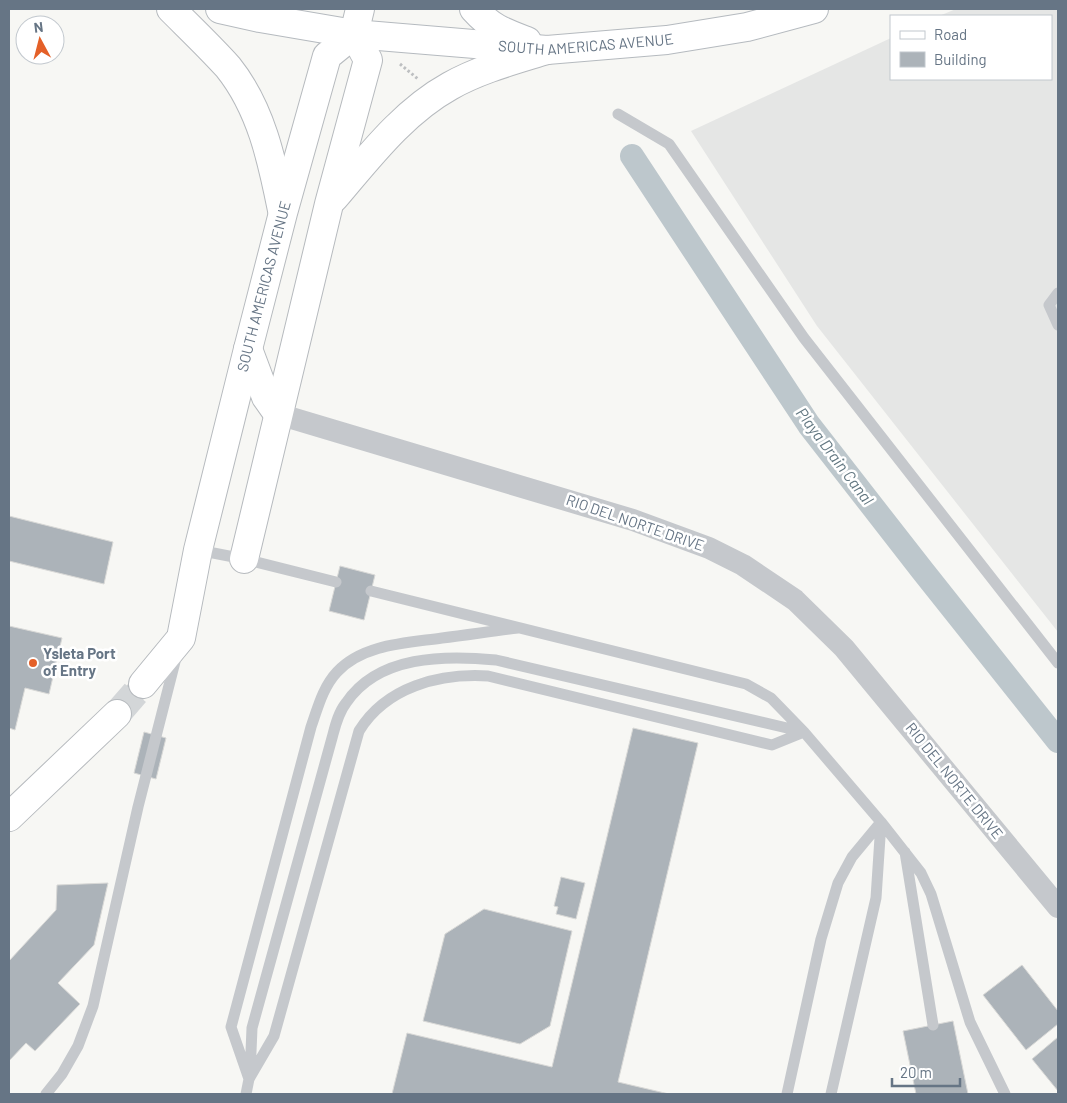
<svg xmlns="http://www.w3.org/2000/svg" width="1067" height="1103" font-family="Barlow,sans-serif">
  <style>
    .built { fill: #e5e6e5 }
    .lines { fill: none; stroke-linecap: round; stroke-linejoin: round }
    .canal { stroke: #bdc7cc; stroke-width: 24 }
    .building { fill: #acb3b9; stroke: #d9d9d7 }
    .primary-tunnel { stroke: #d3d6d8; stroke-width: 28; stroke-dasharray: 28 14; stroke-linecap: butt }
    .secondary-casing { stroke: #b5babf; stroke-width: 30 }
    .primary-casing { stroke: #b6babe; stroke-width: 30 }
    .path { stroke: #bdbfc1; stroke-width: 3; stroke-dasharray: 2.5 2.5; stroke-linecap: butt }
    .service { stroke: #c5c8cc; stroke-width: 11 }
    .minor { stroke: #c5c8cc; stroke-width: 22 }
    .secondary { stroke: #fff; stroke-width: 28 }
    .primary { stroke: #fff; stroke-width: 28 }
    .poi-dot { fill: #e46028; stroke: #fff; stroke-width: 2 }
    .labels { text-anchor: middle; stroke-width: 5; stroke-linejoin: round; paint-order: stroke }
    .street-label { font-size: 15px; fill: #667585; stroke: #fff }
    .poi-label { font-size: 15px; font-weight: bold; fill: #667585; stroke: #fff; text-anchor: start }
    .water-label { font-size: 16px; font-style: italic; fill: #627781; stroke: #fff }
  </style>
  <rect width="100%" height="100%" fill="#f7f7f4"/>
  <path class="built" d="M956 9H1058V632L817 326 691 131 891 38V79H1051V16H939Z"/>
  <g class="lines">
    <path class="canal" d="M632 156 809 425 922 570 1058 741"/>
  </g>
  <path class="building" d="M9 516 113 542 104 584 9 561Z
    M340 566 375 575 364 620 329 611Z
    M9 626 62 638 49 694 25 688 15 730 9 728Z
    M136 676 150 691 125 721 109 705Z
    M633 728 698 743 618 1082 669 1094H392L407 1033 552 1067Z
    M144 732 166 738 156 779 134 773Z
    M561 877 585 883 576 919 556 914 558 907 554 906Z
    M108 883 94 945 58 983 80 1004 35 1051 26 1043 9 1061V961L56 910 57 885Z
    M484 909 572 931 550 1026 520 1044 423 1021 445 934Z
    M1022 965 1058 1011V1024L1026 1050 983 995Z
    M953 1021 968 1094H916L903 1031Z
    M1058 1037V1091L1032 1059Z"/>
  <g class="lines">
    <path class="primary-tunnel" d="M117 714 143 684"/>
    <defs>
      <g id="secondary">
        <path id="s1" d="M220 9 260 18 354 34 547 50 667 40 747 27 814 9"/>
        <path d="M474 9C491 28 503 32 527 41"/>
      </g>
      <g id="primary">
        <path d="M171 9C190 28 210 47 228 67 261 108 272 160 282 210"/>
        <path d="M334 198C369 157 403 112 450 86 480 69 515 60 547 50"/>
        <path d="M248 349 266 397 278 414"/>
        <path d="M244 559 329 204 368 60 354 34"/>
        <path id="s2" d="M143 684 181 638 198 550 248 349 283 213 327 56 354 34 360 9"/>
        <path d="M9 817 117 714"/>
      </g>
    </defs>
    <use href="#secondary" class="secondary-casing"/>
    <use href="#primary" class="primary-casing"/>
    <path class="path" d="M400 64 418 79"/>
    <path class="service" d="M618 114 669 144 804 338 1058 663
      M1058 293 1049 305 1058 325
      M198 550 244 559 336 582
      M371 591 746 684 771 698 804 732
      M905 852 933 1025
      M250 1075 252 1028 332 738C335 727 338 713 346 703 378 655 445 655 496 660L804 732
      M249 1079 274 1036 359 731C386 687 439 673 488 676L772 745 804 732 881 822 876 898 831 1094
      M46 1094 62 1074 78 1046 93 1006 138 807 177 654
      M246 1094 249 1079 231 1027 311 727C318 707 323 687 337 672 363 644 407 643 442 638 467 635 493 631 518 628
      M787 1094 821 939 838 883 852 857 881 822 921 873 931 894 970 1022 1005 1094"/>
    <path class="minor" d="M278 414 633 520 709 548 743 565 795 600 844 648 1058 907"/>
    <use href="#secondary" class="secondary"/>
    <use href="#primary" class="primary"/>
  </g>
  <circle class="poi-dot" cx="33" cy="663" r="5"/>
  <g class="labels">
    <g class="street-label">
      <text dy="5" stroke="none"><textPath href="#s1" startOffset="369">SOUTH AMERICAS AVENUE</textPath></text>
      <text dy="5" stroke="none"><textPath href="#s2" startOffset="421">SOUTH AMERICAS AVENUE</textPath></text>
      <text transform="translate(635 523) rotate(19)" y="5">RIO DEL NORTE DRIVE</text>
      <text transform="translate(954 781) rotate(51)" y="5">RIO DEL NORTE DRIVE</text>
    </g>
    <g class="poi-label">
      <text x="43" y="659">Ysleta Port<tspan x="43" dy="17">of Entry</tspan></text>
    </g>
    <g class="water-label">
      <text transform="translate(835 456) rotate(53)" y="6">Playa Drain Canal</text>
    </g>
  </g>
  <rect width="1067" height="1103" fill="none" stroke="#667585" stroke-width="20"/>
  <rect x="890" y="15" width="162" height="65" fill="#ffffff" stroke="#c2c8ce"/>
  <rect x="900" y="31" width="25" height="8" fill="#ffffff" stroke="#c2c8ce"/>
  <text x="934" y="40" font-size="15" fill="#667585">Road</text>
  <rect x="900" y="52" width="25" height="15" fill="#acb3b9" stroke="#c2c8ce"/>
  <text x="934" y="65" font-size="15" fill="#667585">Building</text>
  <g transform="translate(40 40) rotate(353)"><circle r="24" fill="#ffffff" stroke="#c2c8ce"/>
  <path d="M0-4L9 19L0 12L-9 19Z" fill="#e46028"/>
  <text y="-8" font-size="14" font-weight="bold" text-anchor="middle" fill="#667585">N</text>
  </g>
  <path d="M892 1078v8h68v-8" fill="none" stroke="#667585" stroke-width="2.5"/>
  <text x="900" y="1078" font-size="15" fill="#667585" stroke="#ffffff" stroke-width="4" paint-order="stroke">20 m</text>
</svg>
